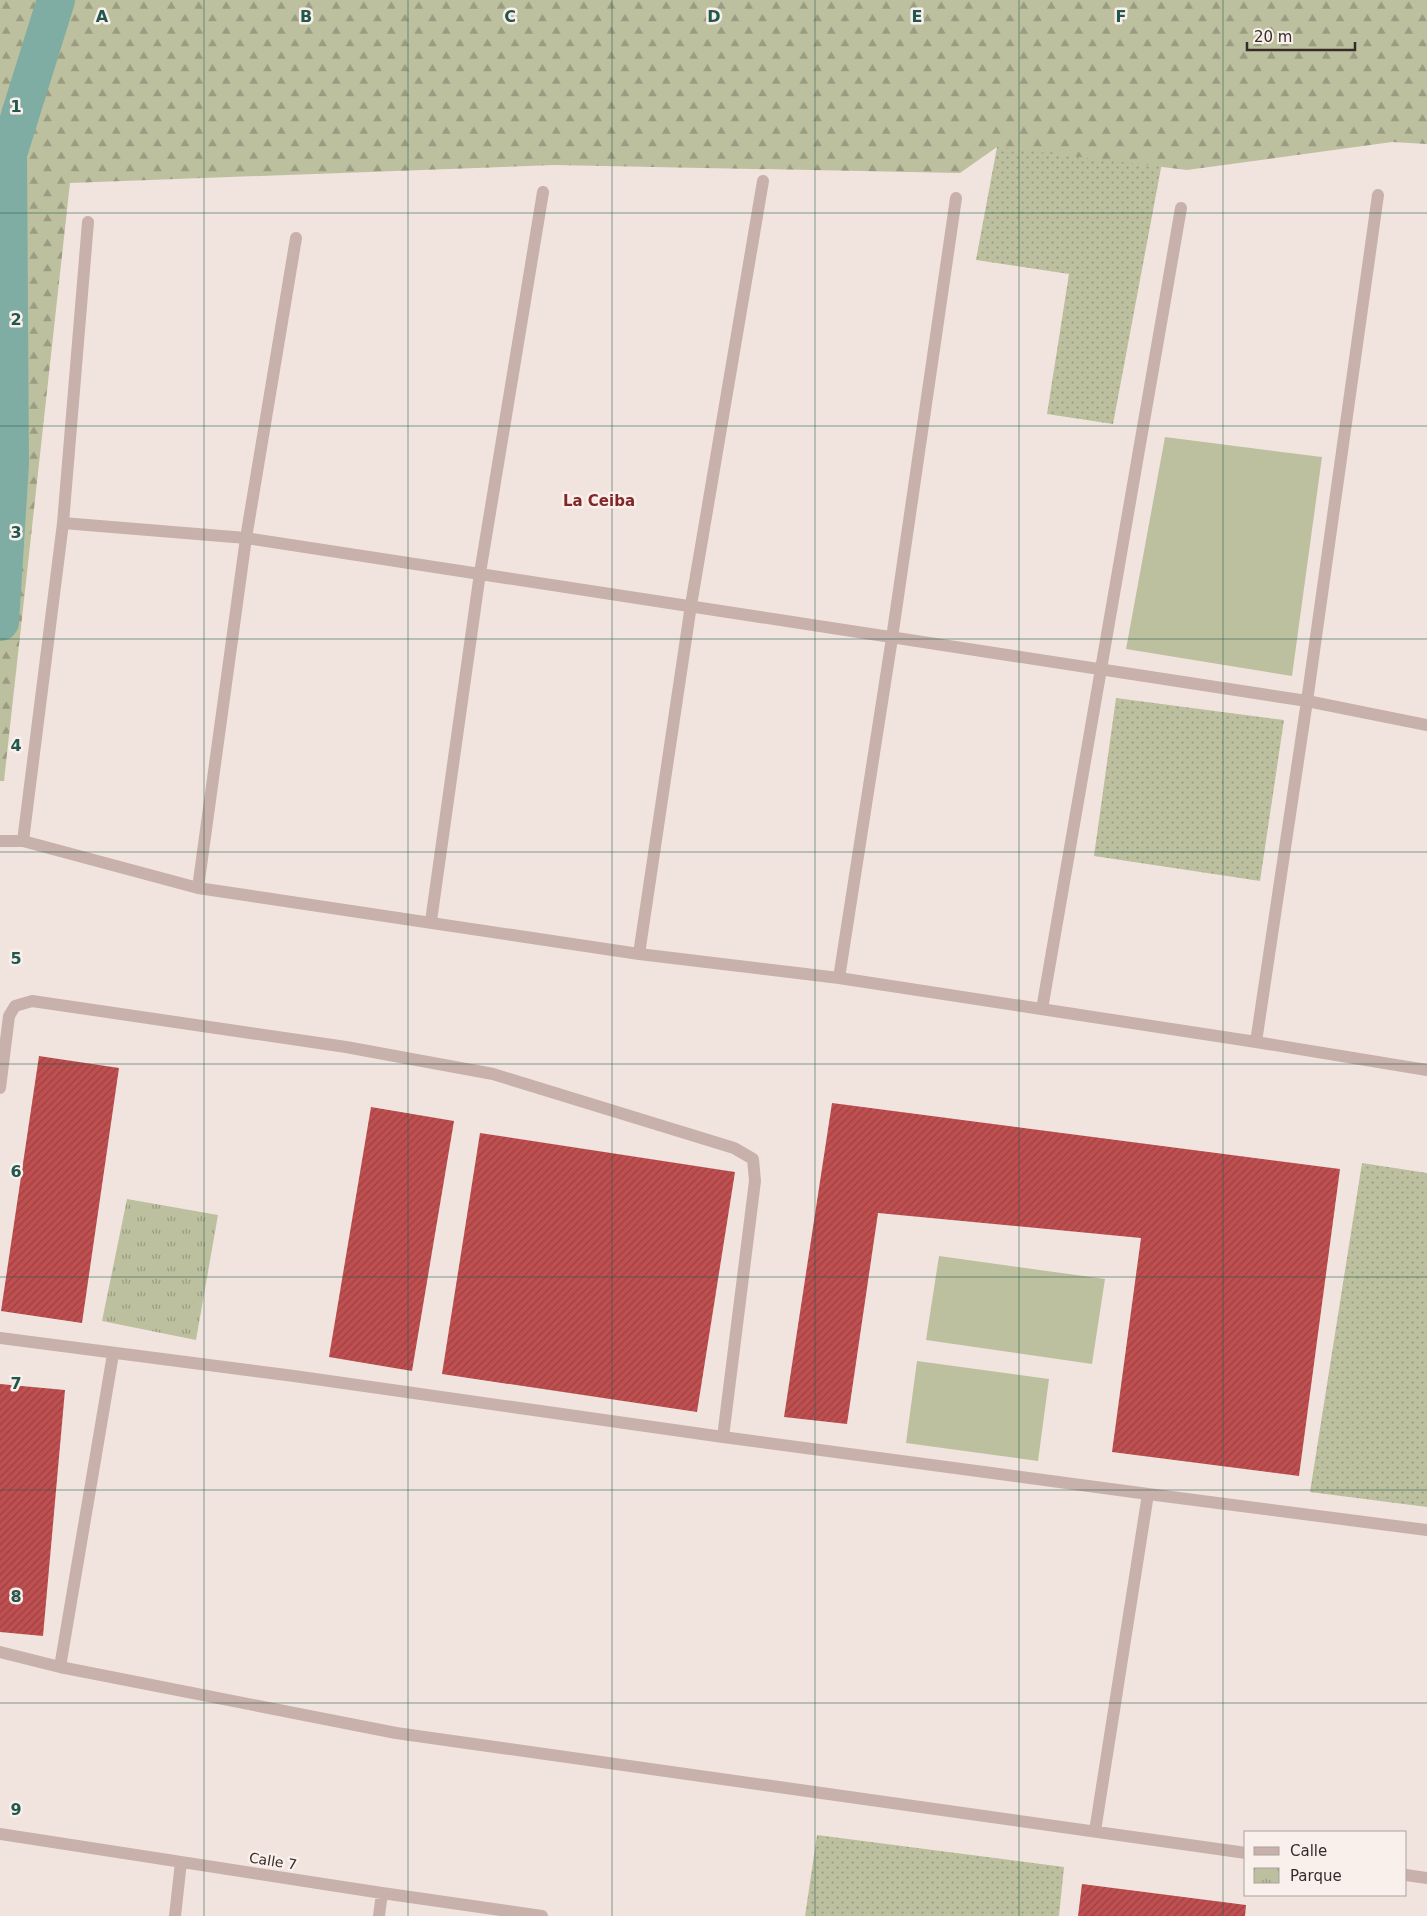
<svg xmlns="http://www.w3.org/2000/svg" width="1427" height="1916" font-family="'DejaVu Sans',sans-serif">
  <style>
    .grass { fill: url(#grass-dots) }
    .forest { fill: url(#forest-firs) }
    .park { fill: url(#park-tufts) }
    .pitch { fill: #bdc09f }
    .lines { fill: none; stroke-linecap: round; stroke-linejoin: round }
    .canal { stroke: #7fada3; stroke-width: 38 }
    .building { fill: url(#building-hatch) }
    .street { stroke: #c9b1ab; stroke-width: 12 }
    .grid { fill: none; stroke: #21574d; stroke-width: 1; stroke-opacity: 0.55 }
    .labels { text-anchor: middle; stroke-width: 5; stroke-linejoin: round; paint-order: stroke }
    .street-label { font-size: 14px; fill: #372b2a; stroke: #f9efeb }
    .neighbourhood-label { font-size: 15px; font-weight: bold; fill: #822728; stroke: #f9efeb }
    .grid-label { font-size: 16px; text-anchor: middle; font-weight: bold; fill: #21574d; stroke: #f9efeb; stroke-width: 5; stroke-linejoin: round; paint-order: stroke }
  </style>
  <defs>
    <pattern id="grass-dots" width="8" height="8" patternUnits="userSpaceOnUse" patternTransform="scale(1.25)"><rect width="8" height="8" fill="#bdc09f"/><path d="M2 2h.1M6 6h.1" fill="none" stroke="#9a9c82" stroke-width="1.8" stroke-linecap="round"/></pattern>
    <pattern id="forest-firs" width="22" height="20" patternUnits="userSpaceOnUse" patternTransform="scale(1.25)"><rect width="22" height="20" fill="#bdc09f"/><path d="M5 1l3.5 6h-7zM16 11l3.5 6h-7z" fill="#9a9c82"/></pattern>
    <pattern id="park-tufts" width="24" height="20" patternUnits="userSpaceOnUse" patternTransform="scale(1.25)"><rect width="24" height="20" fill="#bdc09f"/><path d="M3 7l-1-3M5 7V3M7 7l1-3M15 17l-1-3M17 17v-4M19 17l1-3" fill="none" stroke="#9a9c82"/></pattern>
    <pattern id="building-hatch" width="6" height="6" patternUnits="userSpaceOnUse" patternTransform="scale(1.25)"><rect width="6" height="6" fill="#bf4f50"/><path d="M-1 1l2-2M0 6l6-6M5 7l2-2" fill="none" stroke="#9c4243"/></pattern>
  </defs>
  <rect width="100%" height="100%" fill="#f1e4de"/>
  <path class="grass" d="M997 147 1164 152 1113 424 1047 414 1069 274 976 260Z
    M1116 698 1284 720 1260 881 1094 856Z
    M1362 1163 1427 1173V1507L1310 1492Z
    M817 1835 1064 1867 1059 1916H805Z"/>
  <path class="forest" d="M0 0H1427V144L1392 142 1187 170 997 147 960 173 554 165 70 183 4 781H0Z"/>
  <path class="park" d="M127 1199 218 1215 196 1340 102 1321Z"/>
  <path class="pitch" d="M1165 437 1322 457 1292 676 1126 649Z
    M939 1256 1105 1279 1092 1364 926 1340Z
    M917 1361 1049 1379 1038 1461 906 1443Z"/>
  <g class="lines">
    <path class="canal" d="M0 622 10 464 8 154 56 0"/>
  </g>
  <path class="building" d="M39 1056 119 1068 82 1323 1 1311Z
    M832 1103 1340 1169 1299 1476 1112 1452 1141 1238 878 1213 847 1424 784 1417Z
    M371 1107 454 1121 412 1371 329 1357Z
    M480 1133 735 1172 697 1412 442 1374Z
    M0 1384 65 1390 43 1636 0 1632Z
    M1082 1884 1246 1905 1245 1916H1078Z"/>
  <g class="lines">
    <path class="street" d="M63 523 246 538 1307 701 1427 725
      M0 841H23L198 888 639 954 839 978 1256 1042 1427 1070
      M23 841 63 523 88 222
      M198 888 246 538 296 238
      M431 921 480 573 543 192
      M639 954 691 605 763 181
      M839 978 892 638 956 198
      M1042 1009 1181 208
      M1256 1042 1307 701 1378 195
      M0 1088 9 1016 15 1006 32 1001 346 1047 493 1074 734 1148 753 1159 755 1181 723 1437
      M0 1338 294 1376 723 1437 1148 1494 1427 1530
      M0 1652 60 1667 396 1733 1246 1853
      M60 1667 113 1354
      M1095 1831 1148 1494
      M0 1834 382 1893 542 1916
      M1406 1875 1427 1878
      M175 1916 181 1862
      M379 1916 382 1893"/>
  </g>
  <path class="grid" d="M204 0V1916M408 0V1916M612 0V1916M815 0V1916M1019 0V1916M1223 0V1916M0 213H1427M0 426H1427M0 639H1427M0 852H1427M0 1064H1427M0 1277H1427M0 1490H1427M0 1703H1427"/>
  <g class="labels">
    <g class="street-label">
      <text transform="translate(273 1861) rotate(9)" y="5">Calle 7</text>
    </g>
    <g class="neighbourhood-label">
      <text x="599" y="506">La Ceiba</text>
    </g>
  </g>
  <g class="grid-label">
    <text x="102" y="22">A</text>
    <text x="306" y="22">B</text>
    <text x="510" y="22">C</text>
    <text x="714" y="22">D</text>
    <text x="917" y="22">E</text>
    <text x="1121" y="22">F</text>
    <text x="16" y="112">1</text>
    <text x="16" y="325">2</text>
    <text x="16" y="538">3</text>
    <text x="16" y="751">4</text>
    <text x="16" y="964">5</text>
    <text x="16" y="1177">6</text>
    <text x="16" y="1389">7</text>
    <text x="16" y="1602">8</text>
    <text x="16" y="1815">9</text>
  </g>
  <rect x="1244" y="1831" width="162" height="65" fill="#f9efeb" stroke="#aba19e"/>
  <rect x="1254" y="1847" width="25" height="8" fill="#c9b1ab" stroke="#aba19e"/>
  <text x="1290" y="1856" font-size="15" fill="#372b2a">Calle</text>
  <rect x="1254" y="1868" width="25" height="15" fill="url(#park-tufts)" stroke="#aba19e"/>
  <text x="1290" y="1881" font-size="15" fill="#372b2a">Parque</text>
  <path d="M1247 42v8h108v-8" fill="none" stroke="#372b2a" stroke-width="2.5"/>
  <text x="1254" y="42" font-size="15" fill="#372b2a" stroke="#f9efeb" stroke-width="4" paint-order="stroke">20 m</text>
</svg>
